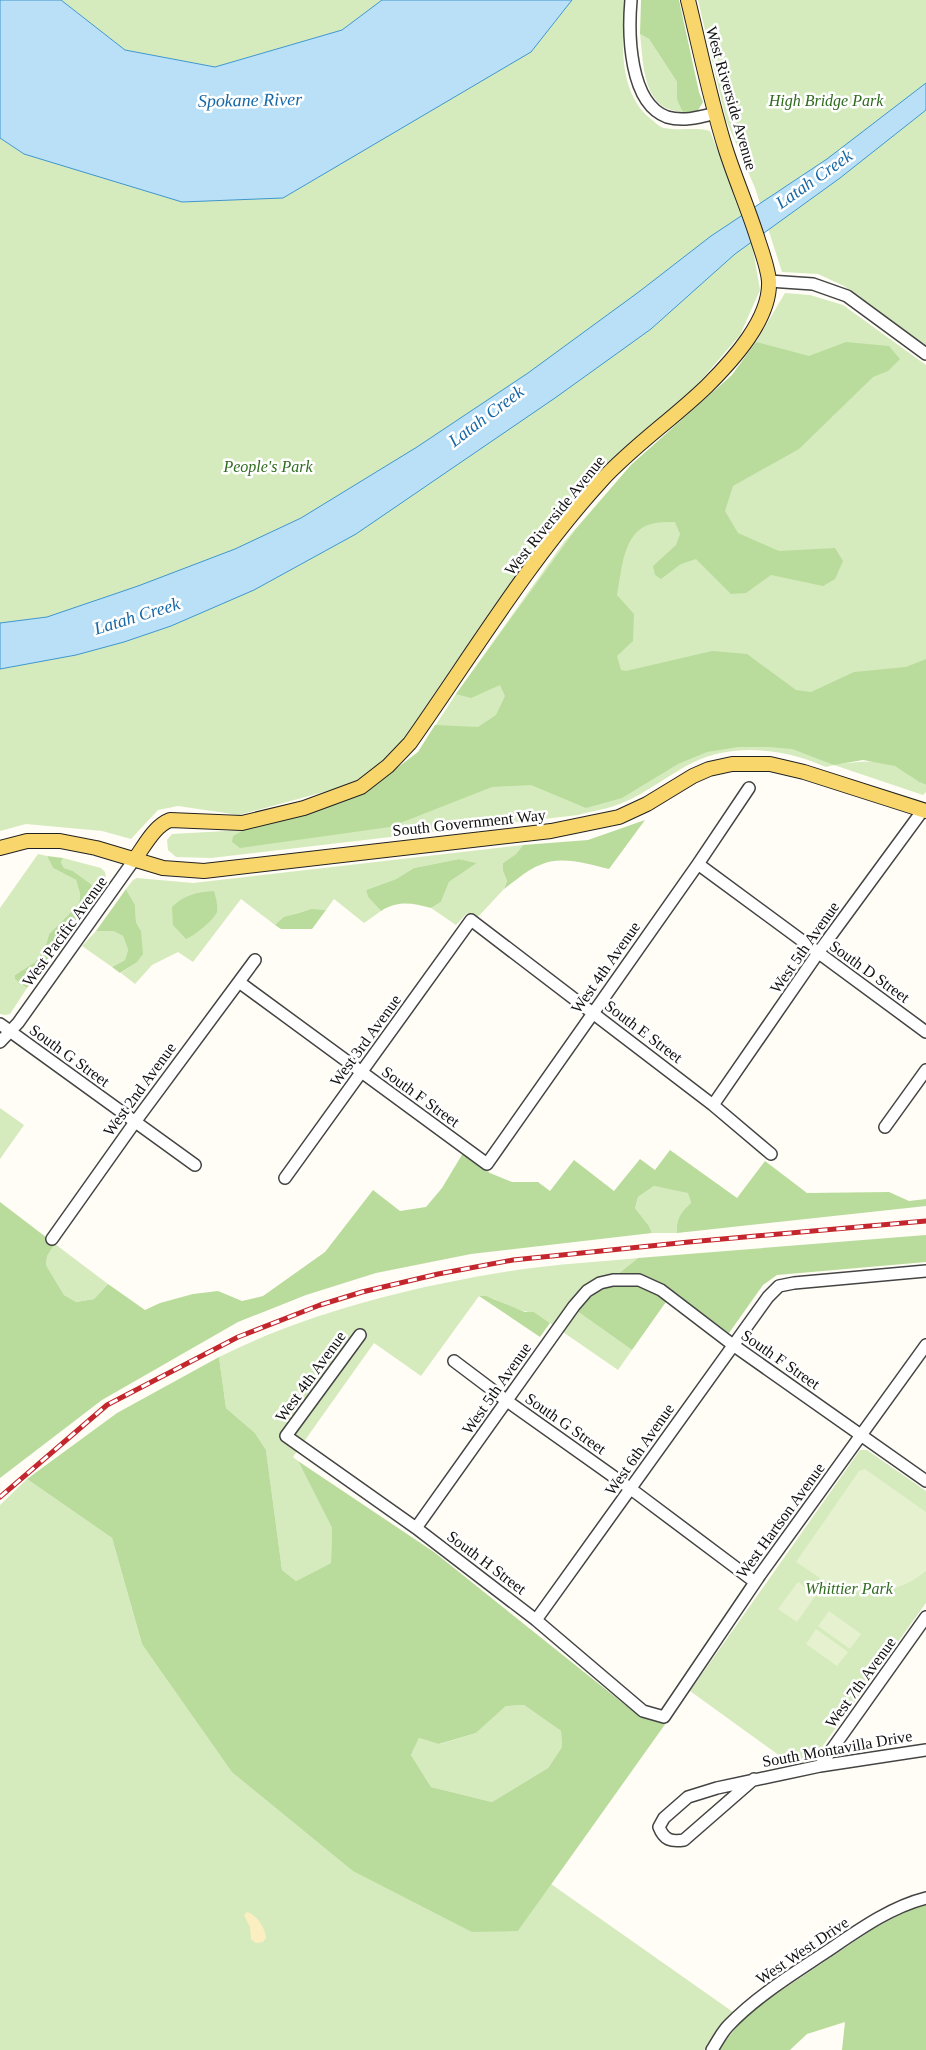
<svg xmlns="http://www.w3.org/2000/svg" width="926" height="2050" font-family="'Times New Roman',serif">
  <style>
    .green { fill: #d5ebbd }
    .forest { fill: #b9dc9c; fill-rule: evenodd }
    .sand { fill: #fbeec1 }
    .pitch { fill: #e6f2cf }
    .water { fill: #b9e0f7; stroke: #3f96cf }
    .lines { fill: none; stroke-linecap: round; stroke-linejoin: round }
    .minor-casing { stroke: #444; stroke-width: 14 }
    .major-casing { stroke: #222; stroke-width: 16 }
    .minor { stroke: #fff; stroke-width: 11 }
    .major { stroke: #f9d66b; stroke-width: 14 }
    .rail-casing { stroke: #c4262e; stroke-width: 5 }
    .rail { stroke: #fff; stroke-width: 3; stroke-dasharray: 9; stroke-linecap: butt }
    .labels { text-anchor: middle; stroke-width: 5; stroke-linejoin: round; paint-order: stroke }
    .street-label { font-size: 16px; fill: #111; stroke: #fff }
    .park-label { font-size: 16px; font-style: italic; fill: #2f6b1f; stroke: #fff }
    .water-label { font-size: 18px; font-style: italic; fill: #1768a6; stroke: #fff }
  </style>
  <rect width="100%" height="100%" fill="#fffdf5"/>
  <path class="green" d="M61 0H382L342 30 215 67 125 50Z
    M572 0H625C622 39 617 92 651 119 655 122 659 127 664 128 679 131 698 127 710 131L751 238 760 290 740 335 697 385 614 458 519 575 403 742 360 782 239 815 178 806 158 810 131 839 102 831 26 824 0 831V138L24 154 531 52Z
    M698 0H926V345L844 286 818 274 782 272 755 188 726 120Z
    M640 34 649 39 677 82V100L683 113C678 111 669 110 664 107 642 93 643 57 640 34Z
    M785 293 810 295 843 305 926 365V724L837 764C856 763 876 758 895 766 906 771 914 781 926 785V792L923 795 834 765 826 767C785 749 735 742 692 763 668 775 647 793 622 803 609 809 592 811 578 815L211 858 176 857 168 850 167 840 172 834 244 830 307 815 366 792 418 752 456 694 564 542 631 465 732 375 756 342Z
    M523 845 516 854 503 863V871L507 881 504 889 476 919 467 913 456 925 431 908 441 902 449 882 477 863 459 859 414 868 396 879 366 890 368 897 381 911 364 923 334 899 326 910C307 909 289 913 275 925L241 899 193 962 178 952 152 965 135 984 121 973 136 963 141 931 136 922 135 905 126 889 133 880 137 878 193 883Z
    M38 854 47 856 53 868 76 880 80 894 79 904 49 934 45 948 35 962 15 975 16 979 27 988 10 1014 5 1015 0 1014V908Z
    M63 858 101 868 105 872 106 878 97 891 95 887 73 871 64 868 61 862Z
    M96 931H113L123 936 128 950 125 960 112 967 82 946Z
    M0 1108 24 1125 0 1159Z
    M654 1186 688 1192 691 1203C681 1212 676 1218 677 1233H652L649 1226 635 1208 638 1197Z
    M55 1244 108 1284 94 1299 76 1302 64 1295 46 1265 47 1256Z
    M638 1258 589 1297 577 1311 632 1350 618 1370 534 1312C514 1313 498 1296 479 1296L421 1376 374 1343 293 1457 298 1461 332 1528 331 1563 296 1581 282 1570 266 1450 255 1433 226 1408 219 1357C312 1311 415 1286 517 1270 557 1264 598 1262 638 1258Z
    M860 1450H867L926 1491V1603L814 1758 810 1761 791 1764 690 1691Z
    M27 1479 112 1538 142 1644 518 1931 551 1884 733 2012 704 2050H0V1505Z
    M524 1705 561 1731 562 1747 548 1768 492 1802 431 1787 411 1755 419 1738 440 1744 476 1733 506 1706Z"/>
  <path class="forest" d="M641 0H679L699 92 703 102 697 112 683 113 677 100V82L649 39 640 34Z
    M756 342 809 356 846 342 889 346 900 359 888 371 873 377 799 449 733 486 725 511 738 533 779 551 835 548 843 561 835 579 823 586 771 575 746 593 731 594 696 559 681 564 661 579 655 575 653 566 676 545 680 534 675 522C667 522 658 522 651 524 622 532 622 571 617 595L634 614 633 641 617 656 621 670 626 671 712 651 747 654 796 690 811 692 854 672 906 667 926 659V785L919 782 895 766 863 760 834 765 792 749 769 747H738L707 752 678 764 622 798 586 808 531 785 492 787 390 827 240 848 232 842 233 836 244 830 307 815 366 792 418 752 435 725 478 727 496 715 505 696 500 685 471 698 456 694 576 529 631 465 732 375Z
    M645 820 609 869C588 864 560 855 540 865 527 870 515 881 504 889L507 881 503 871V863L516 854 523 845 588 840Z
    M47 856 63 858 61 862 64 868 73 871 95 887 97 891 27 988 15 979V975L35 962 45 948 49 934 79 904 80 894 76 880 53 868Z
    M459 859 477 863 449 882 441 902 431 908C412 903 398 900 381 911L368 897 366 890 396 879 414 868Z
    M126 889 135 905 136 922 141 931 143 954 136 963 120 973 112 967 125 960 128 950 123 936 113 931H96Z
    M214 891C216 898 218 905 217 912 214 920 194 936 186 939L173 925 172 907C184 895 197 892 214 891Z
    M312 909 326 910 312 929H281L275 925 284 917Z
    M670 1150 737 1198 765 1161 807 1193 889 1192 909 1201 926 1199V1206L677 1233C676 1218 681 1212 691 1203L688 1193 654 1186 638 1197 635 1208 649 1226 652 1233 471 1254 376 1273 306 1295 238 1322 102 1400 0 1478V1202L55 1244 47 1256 46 1265 64 1295 76 1302 94 1299 108 1284 145 1310 160 1303 193 1294 218 1291 242 1301 263 1296 325 1252 373 1190 400 1211 426 1207 442 1188 463 1153 490 1173 512 1182H538L550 1191 574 1160 614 1191 640 1159 655 1170Z
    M926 1235V1262L777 1275 763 1285 729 1333 673 1292 632 1350 577 1311 589 1297 638 1258Z
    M479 1296H486L525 1312H534L550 1323 540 1337Z
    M219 1357 226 1408 255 1433 266 1450 282 1570 296 1581 331 1563 332 1528 298 1461 434 1552 634 1712 666 1723 518 1931 472 1932 353 1871 232 1772 142 1644 112 1538 27 1479 117 1413ZM524 1705 561 1731 562 1747 548 1768 492 1802 431 1787 411 1755 419 1738 439 1744 476 1733 506 1706Z
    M926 1903V2050H842L845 2022 807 2034 790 2050H718L748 2013 873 1929 910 1909Z"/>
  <path class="sand" d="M247 1912C256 1914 266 1929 266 1938L263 1942 256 1943 251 1939 250 1927 244 1915Z"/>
  <path class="pitch" d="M865 1469 926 1512V1571C902 1592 865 1598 835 1586 822 1580 808 1570 796 1562L859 1471Z
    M798 1582 816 1595 797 1622 778 1609Z
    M829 1611 861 1634 850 1649 818 1626Z
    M816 1629 848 1652 837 1666 806 1644Z"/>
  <path class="water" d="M0 0H61L125 50 215 67 342 30 382 0H572L531 52 283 198 182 202 24 154 0 138Z
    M926 83V110L840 178 735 254 651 329 555 398 356 534 254 590 171 626 124 642 76 655 0 669V623L47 617 138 586 235 549 301 518 417 447 528 373 640 291 711 236 827 159Z"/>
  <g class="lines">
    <defs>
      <path id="minor" d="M631 0C628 34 629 103 667 117 683 122 700 117 716 113
        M769 281 813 284 847 296 926 354
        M698 864 926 1032
        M239 982 487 1164 698 864 749 788
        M0 1024 195 1165
        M0 1042 18 1023 134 860
        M713 1105 818 953 923 810
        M885 1127 926 1070
        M285 1178 471 920 713 1105 771 1154
        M52 1239 135 1122 255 960
        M360 1335 286 1436 416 1528 536 1620 643 1711 664 1717 760 1575 926 1345
        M454 1361 507 1401 631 1489 755 1582
        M416 1528 574 1306 587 1291 600 1283 613 1280H639L661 1290 733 1345 926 1481
        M536 1620 768 1297 779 1286 794 1283 926 1271
        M820 1766 926 1617
        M754 1779 684 1840C671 1842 664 1840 659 1827L664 1818 688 1797 717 1788 820 1766 926 1750
        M712 2050C717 2042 722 2032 729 2025 757 1996 793 1974 826 1952 857 1931 890 1907 926 1898"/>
      <path id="major" d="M0 848 27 841H60L96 848 163 868 204 871 551 831 619 817 647 804 693 776 709 769 732 764H770L804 772 926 811
        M134 860C144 847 154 826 170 820L242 823 304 808 361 787 388 766 410 743C472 655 529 560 601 481 633 446 673 419 707 386 732 361 771 319 769 281 768 269 763 255 759 243 749 210 735 179 725 147 710 99 700 49 688 0"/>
    </defs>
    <use href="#minor" class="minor-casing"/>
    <use href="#major" class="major-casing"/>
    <use href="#minor" class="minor"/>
    <use href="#major" class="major"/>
    <defs>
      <path id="rail" d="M0 1497 107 1405 238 1337 320 1305 362 1292 438 1274 513 1260 689 1242 926 1221"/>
    </defs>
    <use href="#rail" class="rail-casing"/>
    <use href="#rail" class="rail"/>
  </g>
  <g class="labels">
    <g class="street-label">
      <text transform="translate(732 98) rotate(74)" y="6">West Riverside Avenue</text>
      <text transform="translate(554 515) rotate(-51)" y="6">West Riverside Avenue</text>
      <text transform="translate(469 822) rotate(-6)" y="6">South Government Way</text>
      <text transform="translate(64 931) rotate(-54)" y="6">West Pacific Avenue</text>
      <text transform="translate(804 947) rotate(-55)" y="6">West 5th Avenue</text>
      <text transform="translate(605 967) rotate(-55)" y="6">West 4th Avenue</text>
      <text transform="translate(870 971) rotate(36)" y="6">South D Street</text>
      <text transform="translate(644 1031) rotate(37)" y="6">South E Street</text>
      <text transform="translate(365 1040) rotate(-54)" y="6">West 3rd Avenue</text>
      <text transform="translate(70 1055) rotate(36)" y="6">South G Street</text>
      <text transform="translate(139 1089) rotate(-54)" y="6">West 2nd Avenue</text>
      <text transform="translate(421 1096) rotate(36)" y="6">South F Street</text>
      <text transform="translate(781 1359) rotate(35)" y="6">South F Street</text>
      <text transform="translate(310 1376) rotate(-54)" y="6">West 4th Avenue</text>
      <text transform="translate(496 1388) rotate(-55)" y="6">West 5th Avenue</text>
      <text transform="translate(566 1423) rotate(35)" y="6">South G Street</text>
      <text transform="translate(639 1449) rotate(-55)" y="6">West 6th Avenue</text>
      <text transform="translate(780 1520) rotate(-54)" y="6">West Hartson Avenue</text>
      <text transform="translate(487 1562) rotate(37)" y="6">South H Street</text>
      <text transform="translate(860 1682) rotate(-54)" y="6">West 7th Avenue</text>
      <text transform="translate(837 1748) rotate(-10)" y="6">South Montavilla Drive</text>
      <text transform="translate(802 1950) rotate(-34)" y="6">West West Drive</text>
    </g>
    <g class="park-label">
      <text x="826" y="106">High Bridge Park</text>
      <text x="268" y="472">People's Park</text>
      <text x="849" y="1594">Whittier Park</text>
    </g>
    <g class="water-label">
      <text transform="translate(250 100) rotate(-1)" y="6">Spokane River</text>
      <text transform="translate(814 179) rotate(-35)" y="6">Latah Creek</text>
      <text transform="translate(486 416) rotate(-37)" y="6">Latah Creek</text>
      <text transform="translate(137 616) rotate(-17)" y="6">Latah Creek</text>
    </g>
  </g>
</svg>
